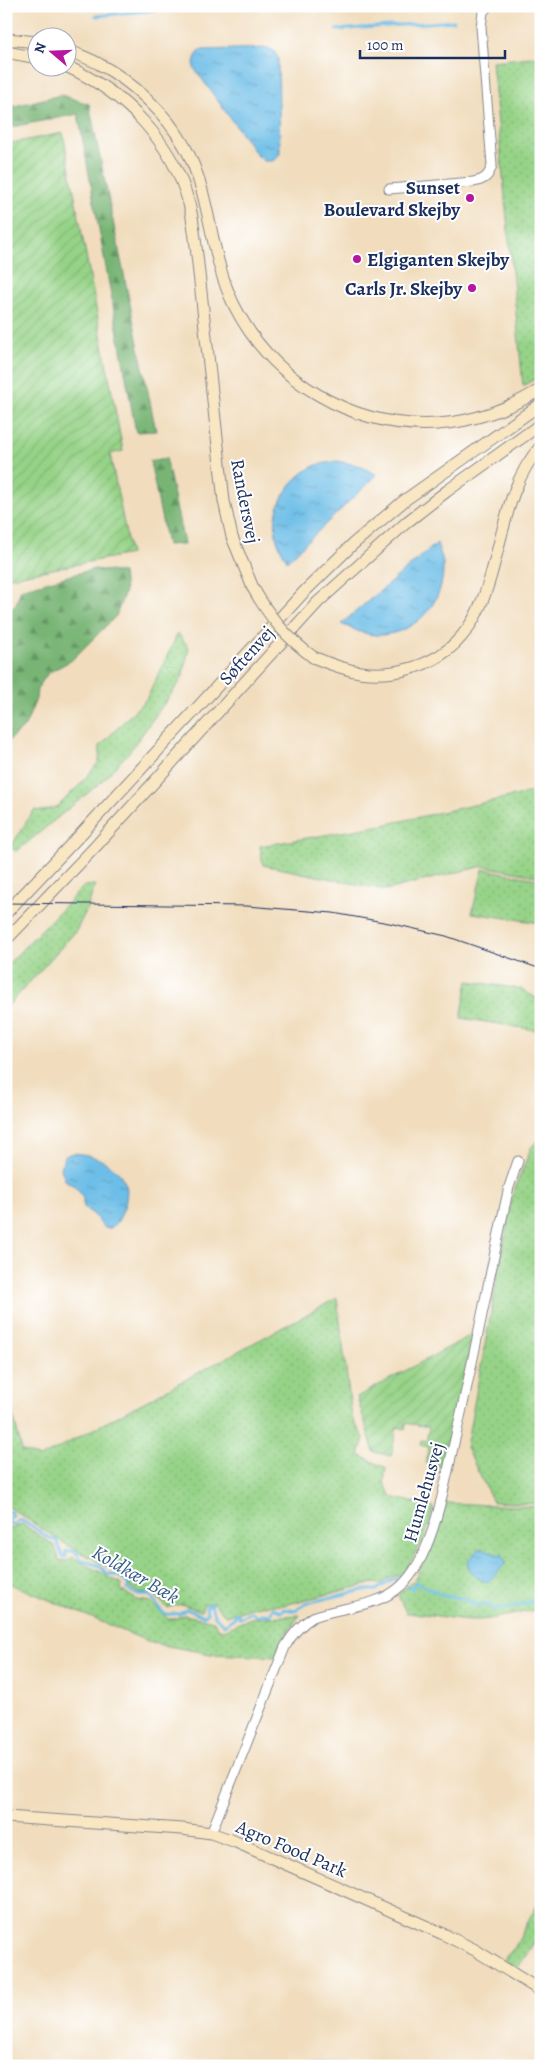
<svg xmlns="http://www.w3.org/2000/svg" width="547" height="2072" font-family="Alegreya,serif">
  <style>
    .grass { fill: url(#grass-dots); stroke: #588172 }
    .forest { fill: url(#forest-firs); stroke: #4a7269 }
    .garden { fill: url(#garden-furrows); stroke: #588172 }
    .water { fill: url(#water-ripples); stroke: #4476a2 }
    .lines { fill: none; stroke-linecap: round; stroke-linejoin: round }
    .stream { stroke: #6cbde7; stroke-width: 3 }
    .street-casing { stroke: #86868e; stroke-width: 11 }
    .secondary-casing { stroke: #86868e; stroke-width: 13 }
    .street { stroke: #fff; stroke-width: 9 }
    .secondary { stroke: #f9e7c3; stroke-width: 11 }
    .tram { stroke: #1b2f5e; stroke-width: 1 }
    .secondary-bridge-casing { stroke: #86868e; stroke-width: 13; stroke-linecap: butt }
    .secondary-bridge { stroke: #f9e7c3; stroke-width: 11 }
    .poi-dot { fill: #b5179e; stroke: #fff; stroke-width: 2 }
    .labels { text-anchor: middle; stroke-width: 4; stroke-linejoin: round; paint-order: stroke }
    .poi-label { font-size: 19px; font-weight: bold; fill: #1b2f5e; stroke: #fff; text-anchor: end }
    .street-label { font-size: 19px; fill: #1b2f5e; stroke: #fff }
    .water-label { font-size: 20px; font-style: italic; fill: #335a87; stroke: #fff }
  </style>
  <defs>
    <pattern id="grass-dots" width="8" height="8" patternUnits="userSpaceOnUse" patternTransform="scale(1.25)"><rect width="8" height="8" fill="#96d387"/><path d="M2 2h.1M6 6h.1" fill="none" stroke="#81b577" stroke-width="1.8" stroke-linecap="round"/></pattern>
    <pattern id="forest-firs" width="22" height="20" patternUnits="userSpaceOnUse" patternTransform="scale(1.25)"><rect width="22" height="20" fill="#78b574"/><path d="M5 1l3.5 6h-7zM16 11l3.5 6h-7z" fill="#629462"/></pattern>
    <pattern id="garden-furrows" width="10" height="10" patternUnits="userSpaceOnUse" patternTransform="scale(1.25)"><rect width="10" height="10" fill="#96d387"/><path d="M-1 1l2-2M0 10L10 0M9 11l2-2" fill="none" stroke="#81b577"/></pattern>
    <pattern id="water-ripples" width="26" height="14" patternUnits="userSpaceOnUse" patternTransform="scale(1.25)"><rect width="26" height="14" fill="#6cbde7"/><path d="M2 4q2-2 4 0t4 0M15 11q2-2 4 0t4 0" fill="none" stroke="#589abe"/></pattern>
  </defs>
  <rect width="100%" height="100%" fill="#fff"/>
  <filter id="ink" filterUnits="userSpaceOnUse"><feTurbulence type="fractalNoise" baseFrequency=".02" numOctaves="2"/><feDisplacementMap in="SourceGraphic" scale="10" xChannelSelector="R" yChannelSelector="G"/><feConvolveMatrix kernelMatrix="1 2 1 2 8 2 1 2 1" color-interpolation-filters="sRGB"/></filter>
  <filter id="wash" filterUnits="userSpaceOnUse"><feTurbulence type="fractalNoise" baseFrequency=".0096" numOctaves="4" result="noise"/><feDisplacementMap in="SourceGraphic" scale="20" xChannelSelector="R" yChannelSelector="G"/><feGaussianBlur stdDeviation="1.12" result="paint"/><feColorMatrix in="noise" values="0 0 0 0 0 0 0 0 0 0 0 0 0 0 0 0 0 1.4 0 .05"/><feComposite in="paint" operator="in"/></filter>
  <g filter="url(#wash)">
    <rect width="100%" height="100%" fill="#f1ddbd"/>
    <path class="grass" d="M541 56V375L523 386 492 61Z
      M178 633 189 648 182 679 129 752 100 783 17 851 10 848 34 810 43 811 57 807 82 782 99 762 100 746 147 698Z
      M541 790V877L483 866 386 890 263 865 260 846 383 825Z
      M483 869 541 880V923L472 913Z
      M95 885 87 909 76 931 6 1008V966L84 886Z
      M468 981 521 989 541 1001V1031L461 1018Z
      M541 1136V1504L493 1502 466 1447 513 1193 531 1148Z
      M337 1298 352 1418 364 1438 359 1455 386 1468 384 1482 391 1497 434 1507 425 1537 402 1576H393L381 1584 373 1583 284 1605 259 1606 226 1616 214 1603 204 1604 201 1611 181 1604 167 1608 152 1592 141 1594 131 1588 128 1578 62 1542 6 1505V1387L22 1451 40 1458Z
      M445 1503 541 1507V1609C521 1612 491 1621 472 1620 449 1619 428 1613 406 1613L398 1595 415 1579 435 1541Z
      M22 1524 55 1546 59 1560 68 1561 73 1557 122 1584 121 1590 137 1600 151 1602 168 1619H174L184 1615 214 1621 217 1628 223 1630 251 1618 300 1615 281 1641 275 1657 211 1654 152 1643 6 1582V1525L12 1529Z
      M541 1897V1932L517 1969 504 1959 515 1947Z"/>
    <path class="forest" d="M61 95 89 104 156 431 136 432 78 114 6 128V108Z
      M166 458 184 544 167 545 150 461Z
      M94 569 123 573 125 591 116 616 72 660 48 673 37 689 36 699 25 726 6 743V612L16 604 21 589Z"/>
    <path class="garden" d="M63 133 123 451 110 454 130 554 6 578V144Z
      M473 1334 445 1466 438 1467 426 1463 429 1447 420 1445 421 1440 426 1441 429 1427 406 1423 405 1429 397 1427 391 1456 374 1452 357 1397Z"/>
    <path class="water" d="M268 48 274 51 278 58 280 154 273 161H264L257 155 194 68C194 59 195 56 201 50Z
      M337 461 358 465 377 475 287 561C284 554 279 547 277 540 270 509 287 480 314 466 321 463 330 463 337 461Z
      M437 543C439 550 443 558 443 565 445 601 418 632 382 635 367 636 354 630 341 624Z
      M73 1153C93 1154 118 1164 126 1185 130 1195 119 1233 105 1228 101 1226 99 1220 95 1216 93 1213 86 1210 84 1207 83 1204 83 1202 83 1199 80 1190 73 1185 65 1180L61 1169 64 1156Z
      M483 1548 495 1554 502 1555 506 1563 488 1582C478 1581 469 1572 467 1562L478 1550Z
      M307 2059 342 2064 346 2066H293Z"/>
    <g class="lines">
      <path class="stream" d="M96 16 197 6
        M336 30 454 21
        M6 1512H11L13 1516 8 1518 9 1523 15 1525 19 1520C34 1524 42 1537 57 1541L62 1556 66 1557V1551H75L82 1560 100 1566 106 1573 119 1576 129 1585 127 1589C135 1594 139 1597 149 1595 156 1599 158 1611 166 1614 170 1615 175 1613 179 1614L186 1609 204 1616 207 1613 206 1607 211 1604 214 1615 224 1625 235 1617V1613L238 1614 240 1618 251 1612 257 1616 262 1614 270 1615 273 1608 282 1612 284 1609 296 1611 301 1606 311 1602 363 1590H376L394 1579 400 1580
        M409 1587 412 1589 416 1582 444 1596 461 1598 478 1605 487 1604 494 1609 511 1607 541 1599"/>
    </g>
  </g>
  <g filter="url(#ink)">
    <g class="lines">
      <defs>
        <path id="street" d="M389 189 473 182C485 180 489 176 492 165L481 27 483 12 488 6
          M211 1833 285 1647C292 1634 300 1625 313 1617 342 1606 377 1608 401 1586 434 1556 445 1481 455 1439 475 1355 490 1271 509 1187L518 1161"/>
        <path id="secondary" d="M6 39 38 42
          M68 50C78 55 89 58 99 64 133 82 166 113 185 147 212 196 209 255 234 305 272 381 353 429 438 424 473 422 511 408 541 389
          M6 52 38 58
          M68 67C125 93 173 142 189 204 193 217 194 232 196 246L224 501 232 537 253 588
          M313 657C348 672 374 679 412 668 514 638 481 512 541 446
          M6 913 81 834 304 592 353 544 405 500 541 404
          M6 940 95 847 318 602 407 522 447 491 541 424
          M6 1817 182 1829 211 1833 236 1842 441 1933 475 1950 541 1991"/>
      </defs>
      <use href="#street" class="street-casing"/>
      <use href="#secondary" class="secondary-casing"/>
      <use href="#street" class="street"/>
      <use href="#secondary" class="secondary"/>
      <path class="tram" d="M6 903 247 906 333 913 389 923 446 936 541 969"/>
      <defs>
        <path id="secondary-bridge" d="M253 588C270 618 286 637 313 657"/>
      </defs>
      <use href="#secondary-bridge" class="secondary-bridge-casing"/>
      <use href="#secondary-bridge" class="secondary-bridge"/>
    </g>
  </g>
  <g class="poi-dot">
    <circle cx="470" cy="198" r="5"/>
    <circle cx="357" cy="259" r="5"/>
    <circle cx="472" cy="288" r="5"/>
  </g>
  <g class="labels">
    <g class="poi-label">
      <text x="460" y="194">Sunset<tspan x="460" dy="22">Boulevard Skejby</tspan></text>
      <text x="367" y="266" text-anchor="start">Elgiganten Skejby</text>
      <text x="462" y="295">Carls Jr. Skejby</text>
    </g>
    <g class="street-label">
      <text transform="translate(246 501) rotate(79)" y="7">Randersvej</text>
      <text transform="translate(246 655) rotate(-48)" y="7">Søftenvej</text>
      <text transform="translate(423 1492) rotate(-74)" y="7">Humlehusvej</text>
      <text transform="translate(292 1848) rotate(23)" y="7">Agro Food Park</text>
    </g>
    <g class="water-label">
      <text transform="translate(136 1574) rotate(30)" y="7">Koldkær Bæk</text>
    </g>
  </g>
  <rect width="547" height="2072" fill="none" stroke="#fff" stroke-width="25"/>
  <g transform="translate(52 52) rotate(289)"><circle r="24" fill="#ffffff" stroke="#a4acbf"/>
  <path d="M0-4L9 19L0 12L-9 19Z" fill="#b5179e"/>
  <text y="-8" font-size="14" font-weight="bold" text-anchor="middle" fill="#1b2f5e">N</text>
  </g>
  <path d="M360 50v8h145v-8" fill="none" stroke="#1b2f5e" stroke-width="2.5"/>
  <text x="367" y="50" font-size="15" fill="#1b2f5e" stroke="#ffffff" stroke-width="4" paint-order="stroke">100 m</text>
</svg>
